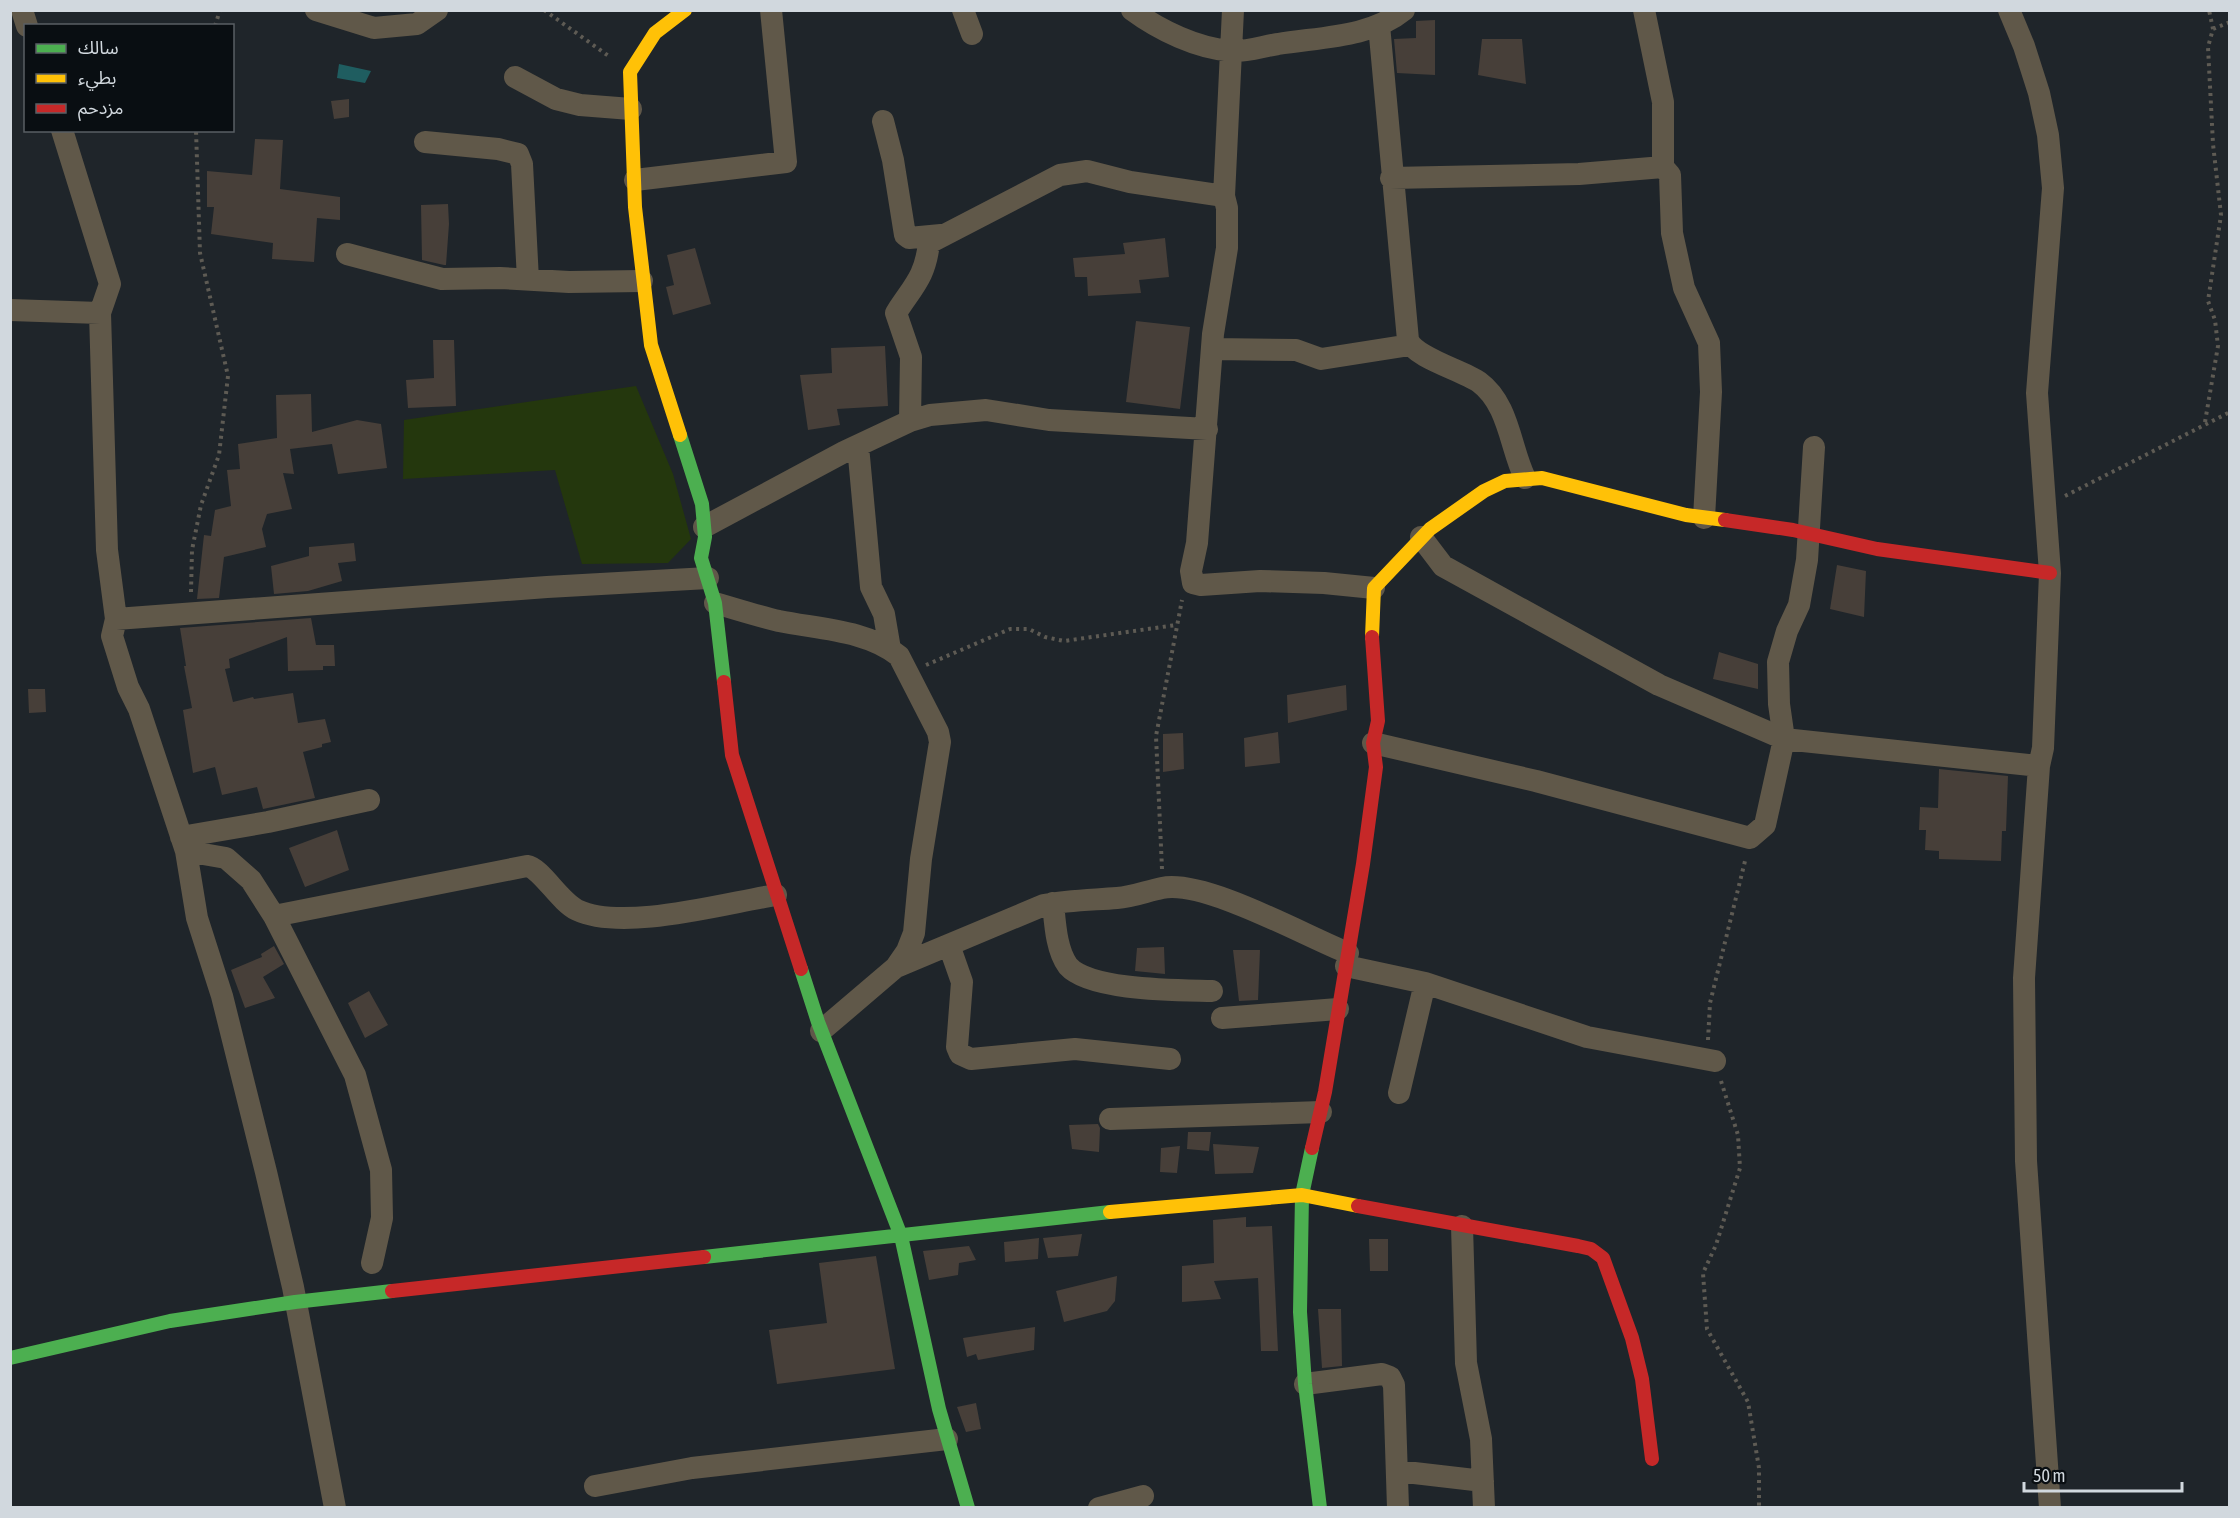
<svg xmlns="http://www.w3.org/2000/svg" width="2240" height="1518" font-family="'Asap Condensed','Noto Sans Arabic',sans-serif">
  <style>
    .green { fill: #24370d }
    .water { fill: #1f5d60 }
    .building { fill: #473f39 }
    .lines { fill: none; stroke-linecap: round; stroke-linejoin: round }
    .path { stroke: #5e5b54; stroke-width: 4; stroke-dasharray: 3 4.5; stroke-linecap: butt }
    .street { stroke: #605849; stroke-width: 22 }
    .fast { stroke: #4caf50; stroke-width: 14 }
    .slow { stroke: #ffc107; stroke-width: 14 }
    .jam { stroke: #c62828; stroke-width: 14 }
  </style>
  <rect width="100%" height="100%" fill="#1f252a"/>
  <path class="green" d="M636 386 673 474 691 539 668 563 582 564 555 470 403 479 404 420Z"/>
  <path class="water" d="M339 64 371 71 365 83 337 78Z"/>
  <path class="building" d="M1435 20V75L1397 73 1394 39 1416 38V21Z
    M1482 39H1522L1526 84 1478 75Z
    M349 99V117L334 119 331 101Z
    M255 139 283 140 280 189 340 197V220L317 218 314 262 272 259 273 243 211 234 214 207H207V171L252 175Z
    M448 204 449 224 446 265H444L422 260 421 205Z
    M1165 238 1169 277 1139 280 1141 293 1088 296 1087 277H1075L1073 258 1125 254 1123 243Z
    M695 248 711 304 673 315 666 287 674 285 667 255Z
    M1136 321 1190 327 1180 409 1126 402Z
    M433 340H454L456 406 408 408 406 380 434 378Z
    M885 346 888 406 837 409 840 425 808 430 800 375 832 373 831 348Z
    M311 394 312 432 357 420 381 424 387 468 338 474 332 444 290 449 294 474 283 473 292 509 267 514 262 529 266 547 224 557 219 598 197 599 204 535 211 536 215 510 231 506 227 470 240 469 238 444 277 438 276 395Z
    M354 543 356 561 338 563 342 581 308 591 274 594 271 566 309 556V547Z
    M1837 565 1866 571 1864 617 1830 609Z
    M311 618 316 645H334L335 666H323V670L288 671 287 637 229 659 230 668 225 669 233 702 253 697 254 699 293 693 298 723 325 719 331 742 322 744V747L303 752 315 798 263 809 257 787 222 795 215 767 193 773 183 710 192 708 184 666H186L180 628Z
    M1719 652 1758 664V689L1713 679Z
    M1346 685 1347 710 1288 723 1287 695Z
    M28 689H45L46 712 29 713Z
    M1278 732 1280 763 1245 767 1244 738Z
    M1183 733 1184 769 1163 772V734Z
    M1939 769 2008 776 2006 831H2002L2001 861 1939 859V851L1925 850 1926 830H1919L1920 807 1938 808Z
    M337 830 349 870 305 887 289 848Z
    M274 946 284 964 263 977 275 998 245 1008 231 970 262 957 261 954Z
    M1164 947 1165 974 1135 971 1137 948Z
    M1233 950H1260L1258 1000 1239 1001Z
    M369 991 388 1025 365 1038 348 1003Z
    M1098 1124 1100 1128 1099 1152 1072 1149 1069 1125Z
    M1188 1132H1211L1209 1151 1187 1149Z
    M1213 1144 1259 1147 1253 1173 1215 1174Z
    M1180 1146 1177 1173 1160 1172 1161 1148Z
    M1246 1217V1227L1272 1226 1278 1351H1261L1258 1278 1214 1281 1221 1299 1182 1302V1266L1214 1263 1213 1220Z
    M1082 1234 1078 1256 1048 1258 1043 1238Z
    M1039 1238 1038 1259 1005 1262 1004 1242Z
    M1369 1239H1388V1271H1370Z
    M969 1246 976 1260 959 1263 958 1275 929 1280 923 1251Z
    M876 1256 895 1369 777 1384 769 1330 827 1323 819 1263Z
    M1117 1276 1115 1301 1107 1311 1064 1322 1056 1291Z
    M1318 1309H1341L1342 1366 1322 1368Z
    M1035 1327 1034 1350 978 1360 976 1354 967 1357 963 1338Z
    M976 1403 981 1429 966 1432 957 1407Z"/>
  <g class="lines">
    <path class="path" d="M544 10 610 57
      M215 26 220 10
      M2213 29 2230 22
      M2205 422 2218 346 2215 320 2208 301 2221 215 2213 144 2208 47 2213 29 2209 10
      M2065 496 2230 412
      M191 592 192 550 201 505 219 455 228 376 200 253 196 130
      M926 665 1010 629H1029L1045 637 1064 641 1176 625
      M1162 869 1156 736 1182 600
      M1708 1040 1710 1003 1746 857
      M1721 1081 1738 1135 1740 1168 1716 1245 1703 1273 1707 1329 1748 1402 1759 1468V1508"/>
    <path class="street" d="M22 10 27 26
      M316 10 374 28 417 24 437 10
      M963 10 972 34
      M1132 10C1159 30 1198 49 1232 51 1246 52 1264 46 1278 44 1319 37 1370 38 1404 10
      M1233 10 1224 196 1227 208V248L1213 334 1197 543 1191 571 1193 583 1201 585 1260 581 1324 583 1374 588
      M1644 10 1663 102V167L1670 175 1672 233 1684 288 1709 343 1711 392 1704 518
      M2009 10 2024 46 2039 93 2048 135 2053 188 2037 393 2050 573 2043 748 2039 766 2024 978 2026 1161 2050 1508
      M1379 25 1408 340C1415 358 1462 370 1479 382 1509 404 1510 447 1525 478
      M515 77 556 99 580 105 631 109
      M883 121 893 160 905 235 909 238 941 235
      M62 130 110 284 100 313 107 550 116 619 112 636 128 687 139 709 186 851 197 918 222 996 266 1172 293 1287 335 1508
      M425 142 498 149 518 154 522 164 528 280
      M1391 178 1579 174 1663 167
      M635 180 786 162 771 10
      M347 254 442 279 500 278 569 282 642 281
      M10 310 100 313
      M1212 349 1296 350 1321 359 1410 345
      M910 421 911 357 896 313C913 286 925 278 929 243L1060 175 1087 171 1130 182 1224 196
      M858 446 871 587 884 614 890 649
      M704 527 844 452 910 421 930 415 986 410 1049 420 1207 429
      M1421 537 1443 566 1659 685 1784 739 2039 766
      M715 603C736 609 758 616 779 621 818 629 867 630 899 656L938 732 940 742 921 859 914 933 907 951 896 967 821 1031
      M116 619 547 587 708 578
      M1373 743 1536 781 1750 838 1765 825 1784 739 1779 704 1778 662 1787 631 1799 605 1807 560 1814 447
      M181 837 268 822 369 800
      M186 851 226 858 251 880 274 916 355 1075 381 1170 382 1218 372 1263
      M1053 903C1055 922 1056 950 1068 966 1090 991 1179 990 1212 991
      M274 916 527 866C541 868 559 901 577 910 623 932 725 903 776 895
      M949 945 962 982 957 1047 960 1054 971 1059 1075 1049 1170 1059
      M1346 966 1425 983 1587 1037 1715 1061
      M896 967 1044 905C1068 900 1092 900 1117 898 1133 897 1147 891 1162 888 1204 879 1305 936 1348 953
      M1222 1018 1338 1009
      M1399 1093 1425 983
      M1110 1119 1321 1112
      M1462 1226 1466 1363 1481 1439 1484 1508
      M1305 1384 1382 1374 1390 1377 1394 1385 1398 1508
      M1397 1471 1483 1481
      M595 1486 692 1468 947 1439
      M1099 1508 1143 1496"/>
    <path class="fast" d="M680 435 702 504 705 537 701 558 715 603 724 682
      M801 969 818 1022 901 1236 939 1409 968 1508
      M1312 1148 1302 1195 1300 1312 1305 1384 1320 1508
      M704 1257 1110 1212
      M10 1358 170 1321 295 1302 392 1291"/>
    <path class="slow" d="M680 435 651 345 635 207 630 72 655 33 685 10
      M1372 637 1374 588 1430 529 1484 491 1505 481 1542 478 1686 515 1725 520
      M1110 1212 1302 1195 1358 1206"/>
    <path class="jam" d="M1725 520 1793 530 1877 549 2050 573
      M724 682 732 755 801 969
      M1312 1148 1325 1092 1363 864 1376 767 1373 743 1378 721 1372 637
      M1358 1206 1578 1246 1591 1249 1603 1258 1632 1338 1642 1379 1652 1459
      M392 1291 704 1257"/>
  </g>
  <rect width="2240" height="1518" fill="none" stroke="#d1d8de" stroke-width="24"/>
  <rect x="24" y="24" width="210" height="108" fill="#090e12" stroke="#595f64" stroke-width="1.5"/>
  <rect x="36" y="44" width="30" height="9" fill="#4caf50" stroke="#595f64" stroke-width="1.5"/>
  <text x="78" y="54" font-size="18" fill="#d1d8de">سالك</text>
  <rect x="36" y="74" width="30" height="9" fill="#ffc107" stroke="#595f64" stroke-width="1.5"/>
  <text x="78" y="84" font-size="18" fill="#d1d8de">بطيء</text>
  <rect x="36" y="104" width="30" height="9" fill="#c62828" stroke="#595f64" stroke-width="1.5"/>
  <text x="78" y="114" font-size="18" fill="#d1d8de">مزدحم</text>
  <path d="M2024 1482v9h158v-9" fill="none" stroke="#d1d8de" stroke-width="3"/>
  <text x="2033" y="1482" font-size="18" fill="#d1d8de" stroke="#090e12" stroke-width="4.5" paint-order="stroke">50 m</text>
</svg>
